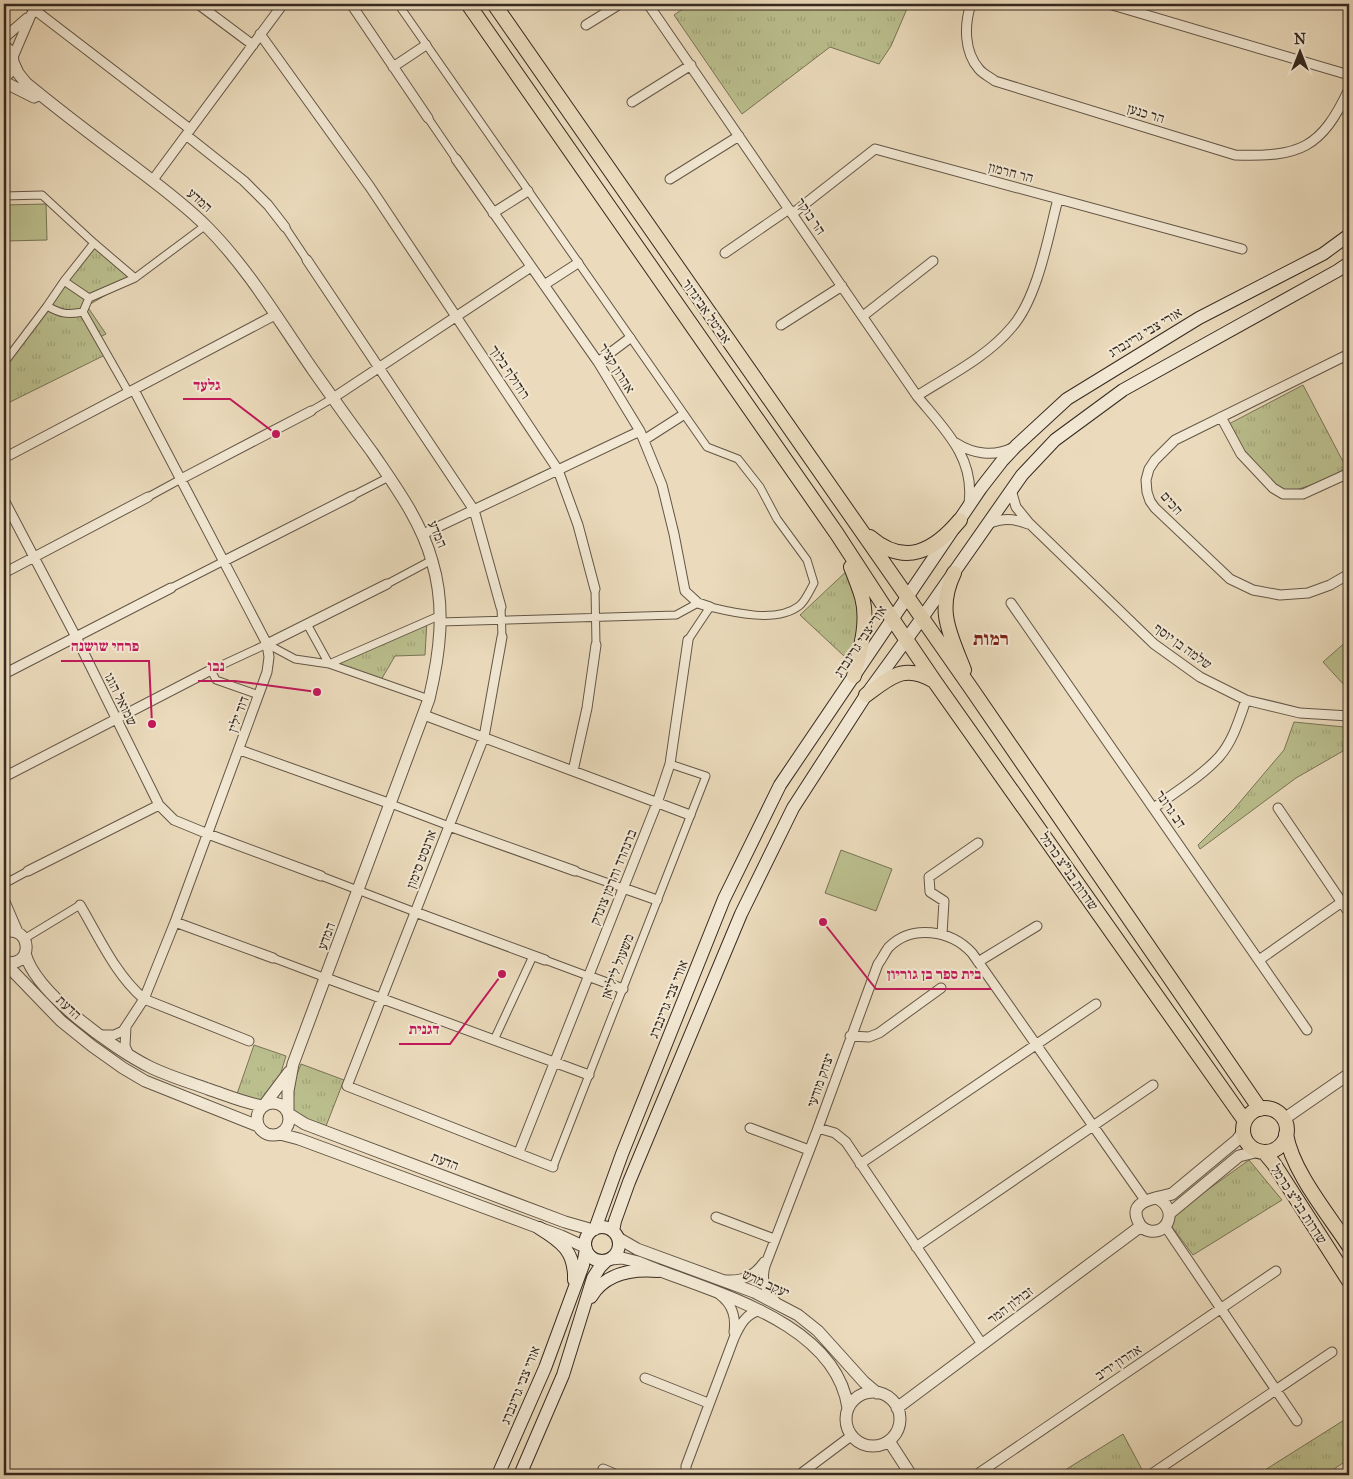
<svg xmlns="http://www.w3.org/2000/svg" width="1353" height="1479" font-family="'IM FELL Great Primer','Frank Ruhl Libre',serif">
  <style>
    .grass { fill: #bbbf8e; stroke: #787457 }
    .park { fill: url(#park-tufts); stroke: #787457 }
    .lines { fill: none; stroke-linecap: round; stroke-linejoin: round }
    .pedestrian-casing { stroke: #635647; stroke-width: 9 }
    .minor-casing { stroke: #635647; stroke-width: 11 }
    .tertiary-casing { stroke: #635647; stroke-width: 13 }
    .secondary-casing { stroke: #362920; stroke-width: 14 }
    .primary-casing { stroke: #362920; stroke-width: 16 }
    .pedestrian { stroke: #f2e8d3; stroke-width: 7 }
    .minor { stroke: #f2e8d3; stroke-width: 9 }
    .tertiary { stroke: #f2e8d3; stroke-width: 11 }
    .secondary { stroke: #f2e8d3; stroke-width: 12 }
    .primary { stroke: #ebdbbc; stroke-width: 14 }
    .labels { text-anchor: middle; stroke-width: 4; stroke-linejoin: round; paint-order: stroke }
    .street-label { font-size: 14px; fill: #362920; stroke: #f2e8d3 }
    .district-label { font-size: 19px; font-weight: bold; fill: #7a1f14; stroke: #f2e8d3 }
    .leader { fill: none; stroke: #c2185b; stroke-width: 2 }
    .callout-dot { fill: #c2185b; stroke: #f2e8d3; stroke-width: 2 }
    .callout-label { font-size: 15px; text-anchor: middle; font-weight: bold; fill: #c2185b; stroke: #f2e8d3; stroke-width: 4; stroke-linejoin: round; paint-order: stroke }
  </style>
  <defs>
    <pattern id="park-tufts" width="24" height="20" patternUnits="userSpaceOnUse" patternTransform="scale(1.25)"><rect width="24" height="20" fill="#bbbf8e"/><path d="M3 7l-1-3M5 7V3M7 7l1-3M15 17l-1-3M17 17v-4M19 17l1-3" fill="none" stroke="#a1a47a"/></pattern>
  </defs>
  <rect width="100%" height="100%" fill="#ebdbbc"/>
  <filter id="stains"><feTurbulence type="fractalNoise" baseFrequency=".004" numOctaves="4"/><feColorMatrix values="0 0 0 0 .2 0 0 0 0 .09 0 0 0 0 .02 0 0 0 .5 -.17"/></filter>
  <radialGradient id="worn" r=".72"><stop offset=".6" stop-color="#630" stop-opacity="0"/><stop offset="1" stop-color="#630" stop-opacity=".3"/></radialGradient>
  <path class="grass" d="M46 204 47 240 4 241V205Z
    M1349 639V683L1345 686 1323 662Z
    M841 850 892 869 876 911 825 893Z"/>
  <path class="park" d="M690 4H909L891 46 879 64 830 47 742 114 674 15Z
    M92 243 135 278 87 306 106 334 98 338 107 354 4 405V357Z
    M1303 385 1349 473 1283 494 1241 454 1225 426Z
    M851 567 857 583 860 651 844 656 800 615Z
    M427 620 425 655 395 656 381 680 329 664Z
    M1294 722 1344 727 1343 751 1296 778 1200 849 1198 845 1234 809 1284 750Z
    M254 1045 286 1056C281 1071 276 1099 256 1100 251 1100 243 1096 237 1094Z
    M301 1064 344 1080 326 1126C318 1123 307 1121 300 1116 282 1104 296 1078 301 1064Z
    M1249 1160 1282 1200 1193 1255 1172 1227 1174 1214Z
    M1349 1417V1459L1325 1475H1257Z
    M1123 1434 1145 1475H1057Z"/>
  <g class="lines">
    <defs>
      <path id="pedestrian" d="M398 4 707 447 738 459 760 487 777 519 807 560 814 583C810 590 805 602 799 606 777 623 735 613 710 607L688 640
        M428 118 456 159
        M4 196 42 195 94 243 135 278
        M285 227 307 260
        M64 281 94 243
        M89 298 135 278 206 225
        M47 306 64 281 89 298 83 312
        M4 363 47 306C61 314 67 315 83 312L129 393
        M311 411 333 398
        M352 496 389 477
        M148 497 181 479
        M387 584 432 560
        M171 588 224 561
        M595 589 596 645
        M501 607 502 637
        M440 622 676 615 698 603
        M307 624 329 664 441 615
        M259 695 216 680 211 670 267 644 295 659 329 664 429 699
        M391 804 449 826
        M575 871 623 888
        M321 876 415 912
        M4 884 28 871
        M24 939 80 905
        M273 958 326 978
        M545 960 588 976
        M494 1040 533 956
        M553 1167 706 776 670 764"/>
      <path id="minor" d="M27 4 190 129
        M198 4 253 45
        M351 4 428 118
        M648 4 917 396C944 429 975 457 969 503
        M971 4C964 25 964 52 979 69 983 74 990 77 995 81L1235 155C1300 157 1321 149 1349 89
        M1109 4 1349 75
        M586 25 620 4
        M260 34 370 187 558 470 578 525 595 589
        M4 38 27 18
        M13 57 31 15 39 4
        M393 67 426 45
        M632 102 691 65
        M186 135 244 181 268 205 285 227
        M456 159 598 362 640 431 662 485 674 534 685 591 698 603 710 607
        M670 179 739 136
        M152 181 283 4
        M493 213 528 191
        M792 214 875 149 1242 249
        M725 253 789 209
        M307 260 474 510 501 607
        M544 285 578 263
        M863 316 933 261
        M781 325 842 286
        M1349 354 1175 440 1155 460 1149 469 1146 480 1147 492 1150 501 1155 508 1230 579 1253 590 1280 595 1308 593 1330 585 1349 574
        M598 362 630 338
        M917 396C950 375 987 357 1012 327 1038 297 1048 237 1058 199
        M333 398 531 267
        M1221 417 1241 454 1273 488 1283 494H1303L1349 473
        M644 440 683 415
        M956 443C973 454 994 457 1012 448
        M4 458 275 315
        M181 479 311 411
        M1011 490 1016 507 1029 523 1154 644 1200 677 1246 700 1300 713 1349 716
        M4 500 76 637 159 805 174 820 208 834 321 876
        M988 524C1002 518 1013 518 1028 524
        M423 534 640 431
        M224 561 352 496
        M4 573 148 497
        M1011 603 1307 1030
        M502 637 484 737 347 1086 553 1167
        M267 644 387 584
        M4 674 171 588
        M424 715 690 815
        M240 750 391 804
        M573 771 587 708 596 645
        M4 777 211 670
        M1154 808C1175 792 1201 777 1219 757 1233 741 1239 720 1246 700
        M1278 808 1349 913
        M449 826 575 871
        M28 871 159 805
        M623 888 657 900
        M80 905C99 937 115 974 144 999L249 1041
        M415 912 545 960
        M175 922 273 958
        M942 934 944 901 930 892 929 877 978 843
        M1259 960 1349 897
        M978 962 1037 926
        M588 976 623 989
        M326 978 589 1075
        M126 1027 125 1046 129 1055
        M100 1035H114L123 1031 144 999 175 922 267 672 269 657 267 644 134 390
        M850 1036 869 1037 879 1033 941 988
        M750 1128 809 1150
        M818 1128 835 1133 846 1142 982 1344
        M519 1152 657 803 670 764 688 640
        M860 1164 1096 1004
        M716 1217 774 1239
        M1165 1226 1297 1421
        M916 1247 1153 1085
        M726 1280C743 1281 754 1276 764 1262
        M720 1295C733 1305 736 1317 734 1332
        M775 1301C765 1289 761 1281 765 1266L818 1128 878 964C882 959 885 952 889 947 912 924 951 930 972 953L1145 1200
        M645 1378 708 1403
        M603 1469 617 1475
        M686 1475V1466L734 1338C740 1325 746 1313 761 1310
        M799 1475 851 1436
        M976 1475 1276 1271
        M1150 1475 1332 1352"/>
      <path id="tertiary" d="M4 46C16 54 16 68 4 77
        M13 62 18 73 26 83C59 110 93 136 128 162 154 182 182 202 206 226 248 268 279 321 313 370 332 397 352 425 372 452 395 486 421 521 432 561 446 607 440 653 429 699L293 1064 288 1091V1111
        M4 82 34 97
        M4 902 17 932
        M4 932C32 924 35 969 4 962
        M25 953C35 993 114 1049 150 1067 168 1076 189 1082 208 1089 226 1095 244 1103 263 1106
        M4 962 61 1021 92 1046 123 1068 145 1081 258 1126
        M257 1119a16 16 0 1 1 32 0a16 16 0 1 1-32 0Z
        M265 1104 289 1072
        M289 1114 305 1124 565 1222 593 1230
        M1284 1119 1349 1074
        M280 1134 299 1139 561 1236 585 1247
        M1156 1198C1177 1206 1171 1234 1150 1231 1144 1230 1140 1226 1138 1221 1128 1199 1159 1198 1172 1194L1237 1140 1243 1132
        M1170 1213 1239 1156 1259 1151
        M618 1238 637 1249 754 1292 798 1315 818 1331 864 1382 877 1393
        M611 1259 622 1258 638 1262C708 1292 835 1319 848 1408
        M846 1419a27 27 0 1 1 54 0a27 27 0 1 1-54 0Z
        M897 1408 1141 1226
        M889 1441 911 1475"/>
      <path id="secondary" d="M585 1244a17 17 0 1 1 34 0a17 17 0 1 1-34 0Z
        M539 1228C562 1242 575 1252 574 1280
        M595 1229 622 1154 724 899 780 785 981 488 1002 461 1016 446 1067 399 1199 318 1323 254 1349 235
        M613 1231 615 1221 629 1182 741 914 793 808 866 695 922 618 1022 475 1055 440 1123 390 1337 271 1349 263
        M591 1297C605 1273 633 1269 658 1271
        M498 1475 545 1368 583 1265 586 1249
        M520 1475 563 1375 593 1278 600 1267 606 1261"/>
      <path id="primary" d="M468 4 837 534 893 620 935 682 1245 1121
        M494 4 973 691 1260 1109
        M870 537C905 567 934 551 960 520
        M851 567C855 577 859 587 862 597 869 622 860 651 854 676
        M954 573C936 610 950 634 964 670
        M866 695C891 677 904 663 934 681
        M1243 1130a22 22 0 1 1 44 0a22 22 0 1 1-44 0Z
        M1286 1134C1292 1171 1328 1214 1349 1246
        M1264 1152 1274 1164 1349 1281"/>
    </defs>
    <use href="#pedestrian" class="pedestrian-casing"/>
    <use href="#minor" class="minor-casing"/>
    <use href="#tertiary" class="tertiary-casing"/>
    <use href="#secondary" class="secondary-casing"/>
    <use href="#primary" class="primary-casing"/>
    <use href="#pedestrian" class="pedestrian"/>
    <use href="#minor" class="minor"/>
    <use href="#tertiary" class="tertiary"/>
    <use href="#secondary" class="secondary"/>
    <use href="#primary" class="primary"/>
  </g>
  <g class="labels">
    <g class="street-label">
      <text transform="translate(1146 113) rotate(17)" y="5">הר כנען</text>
      <text transform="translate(1011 172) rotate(15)" y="5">הר חרמון</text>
      <text transform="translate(200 200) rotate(42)" y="5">המדע</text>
      <text transform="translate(811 216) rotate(56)" y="5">הר בוקר</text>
      <text transform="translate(707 311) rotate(55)" y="5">אביטל אביגדור</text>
      <text transform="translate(1145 332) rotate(-31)" y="5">אורי צבי גרינברג</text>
      <text transform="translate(617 368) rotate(58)" y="5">אהרון קציר</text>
      <text transform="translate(510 372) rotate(56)" y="5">רודולף בלוך</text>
      <text transform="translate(1172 503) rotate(49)" y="5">חכים</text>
      <text transform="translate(438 534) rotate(67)" y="5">המדע</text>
      <text transform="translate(860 641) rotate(-56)" y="5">אורי צבי גרינברג</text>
      <text transform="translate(1183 646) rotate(36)" y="5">שלמה בן יוסף</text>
      <text transform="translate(121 699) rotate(64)" y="5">שמואל הוגו</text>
      <text transform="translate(238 714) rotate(-70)" y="5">דוד ילין</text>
      <text transform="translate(1171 809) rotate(56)" y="5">דב גרונר</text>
      <text transform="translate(421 859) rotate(-69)" y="5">ארנסט סימון</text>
      <text transform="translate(1069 871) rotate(55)" y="5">שדרות בנ"צ כרמל</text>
      <text transform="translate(613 877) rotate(-68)" y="5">ברנהרד והרמן צונדק</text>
      <text transform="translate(326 936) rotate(-70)" y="5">המדע</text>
      <text transform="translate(617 966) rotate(-69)" y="5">משעול ליליאן</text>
      <text transform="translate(668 999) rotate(-68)" y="5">אורי צבי גרינברג</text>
      <text transform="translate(69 1007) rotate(43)" y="5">הדעת</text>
      <text transform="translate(820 1080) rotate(-71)" y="5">יצחק מודעי</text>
      <text transform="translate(445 1161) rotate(21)" y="5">הדעת</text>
      <text transform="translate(1299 1204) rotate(57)" y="5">שדרות בנ"צ כרמל</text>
      <text transform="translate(766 1283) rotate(24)" y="5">יעקב מרש</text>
      <text transform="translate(1010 1305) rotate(-37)" y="5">זבולון המר</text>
      <text transform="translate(1118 1362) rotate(-34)" y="5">אהרון יריב</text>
      <text transform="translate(520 1385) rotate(-68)" y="5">אורי צבי גרינברג</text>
    </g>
    <g class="district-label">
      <text x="991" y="645">רמות</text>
    </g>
  </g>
  <path class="leader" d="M276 434L230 399H183M152 724L149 661H61M317 692L235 681H198M823 922L876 989H991M502 974L450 1044H399"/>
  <g class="callout-dot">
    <circle cx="276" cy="434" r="5"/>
    <circle cx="152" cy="724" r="5"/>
    <circle cx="317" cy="692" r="5"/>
    <circle cx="823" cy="922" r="5"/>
    <circle cx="502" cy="974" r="5"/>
  </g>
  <g class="callout-label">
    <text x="207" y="390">גלעד</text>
    <text x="105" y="651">פרחי שושנה</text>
    <text x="216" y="671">נבו</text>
    <text x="934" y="979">בית ספר בן גוריון</text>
    <text x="424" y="1034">דגנית</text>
  </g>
  <rect width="1353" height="1479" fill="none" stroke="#ebdbbc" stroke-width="20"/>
  <rect x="5" y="5" width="1343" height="1469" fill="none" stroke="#362920" stroke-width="2.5"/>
  <rect x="10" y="10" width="1333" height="1459" fill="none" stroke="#362920"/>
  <g transform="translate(1300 52)" stroke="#f2e8d3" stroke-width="4" paint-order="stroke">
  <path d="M0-4L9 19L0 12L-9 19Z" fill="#362920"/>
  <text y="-8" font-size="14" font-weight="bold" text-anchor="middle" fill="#362920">N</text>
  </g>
  <rect width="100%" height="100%" filter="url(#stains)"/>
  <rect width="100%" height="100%" fill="url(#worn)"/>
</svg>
